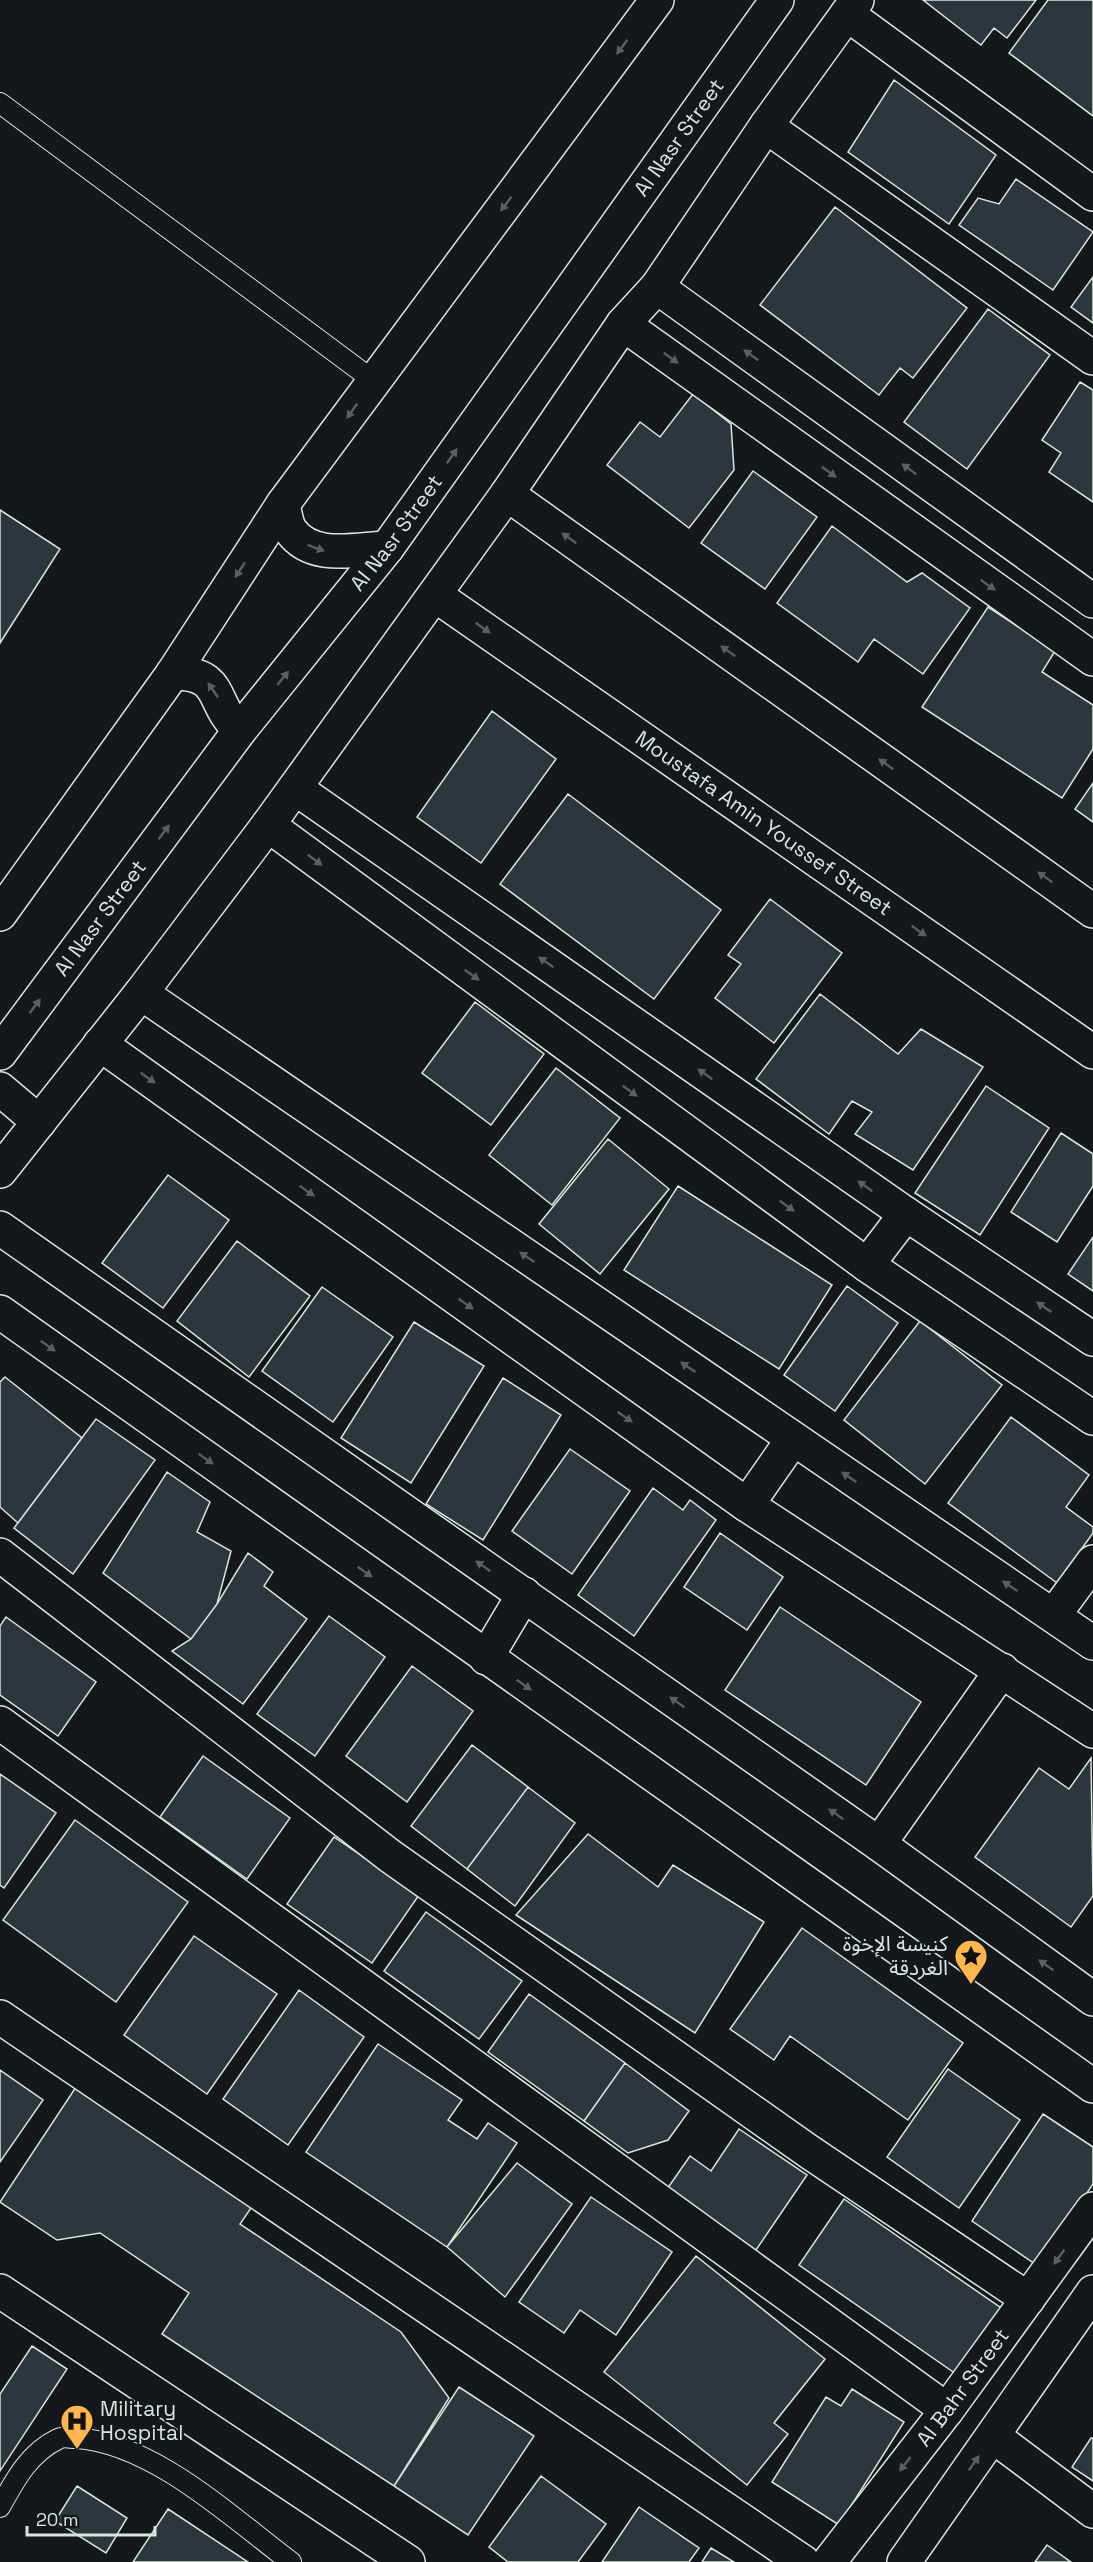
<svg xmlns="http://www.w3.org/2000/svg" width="1093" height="2562" font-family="'Space Grotesk','Noto Sans Arabic',sans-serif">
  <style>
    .building { fill: #2c363c; stroke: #d8e6dc; stroke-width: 1.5 }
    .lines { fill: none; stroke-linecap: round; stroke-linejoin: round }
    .lane-casing { stroke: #d8e6dc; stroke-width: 22 }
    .street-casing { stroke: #d8e6dc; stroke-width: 36 }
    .secondary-casing { stroke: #d8e6dc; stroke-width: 36 }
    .lane { stroke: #14181c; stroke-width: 20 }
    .street { stroke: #14181c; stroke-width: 33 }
    .secondary { stroke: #14181c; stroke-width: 33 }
    .oneway { fill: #59605f }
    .labels { text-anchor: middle; stroke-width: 4.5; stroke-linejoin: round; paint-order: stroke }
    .street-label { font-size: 21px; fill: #d8e6dc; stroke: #14181c }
    .poi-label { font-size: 21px; fill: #d8e6dc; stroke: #14181c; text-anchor: end }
  </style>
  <rect width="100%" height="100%" fill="#14181c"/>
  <path class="building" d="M923 0H1036L1007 38 994 28 981 45Z
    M1048 0H1093V116L1009 53Z
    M894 80 996 155 949 224 848 152Z
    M1016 179 1093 232 1053 290 959 225 978 198 999 204Z
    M835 207 967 308 913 378 900 368 879 395 760 305Z
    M1093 277V323L1071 307Z
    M988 309 1050 355 967 469 904 422Z
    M1080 382 1093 390V502L1049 472 1061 453 1042 440Z
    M693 394 731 424 734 470 689 528 607 465 640 422 660 437Z
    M753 471 817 517 765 589 701 543Z
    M0 510 60 549 0 643Z
    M832 526 907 582 922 573 970 608 923 674 874 639 858 662 777 603Z
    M988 607 1055 651 1042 672 1093 705V749L1062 798 922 707Z
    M492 711 556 759 481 863 417 817Z
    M1093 783V822L1075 809Z
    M568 794 721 910 654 999 500 884Z
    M770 899 842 953 774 1043 715 998 741 964 728 955Z
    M820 994 898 1054 921 1029 983 1067 913 1170 855 1134 872 1112 852 1101 829 1134 756 1079Z
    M475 1002 544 1054 491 1125 422 1073Z
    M556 1068 620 1118 552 1205 489 1155Z
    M986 1086 1049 1128 980 1235 915 1193Z
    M1061 1133 1093 1154V1186L1057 1242 1011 1212Z
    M608 1139 669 1189 600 1274 539 1224Z
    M168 1175 229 1220 163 1308 102 1263Z
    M678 1186 832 1285 779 1369 624 1270Z
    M1093 1237V1291L1068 1274Z
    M237 1241 310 1296 249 1377 177 1321Z
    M847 1286 898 1323 835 1411 784 1375Z
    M322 1287 393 1337 333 1422 262 1371Z
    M920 1321 1002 1385 925 1484 844 1420Z
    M414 1322 484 1366 411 1483 341 1438Z
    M5 1377 82 1438 18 1523 0 1507V1382Z
    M503 1378 561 1415 483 1540 426 1504Z
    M1011 1417 1089 1475 1066 1507 1093 1527V1533L1057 1583 948 1503Z
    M96 1419 155 1460 73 1574 14 1528Z
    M570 1449 630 1491 572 1574 512 1531Z
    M167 1472 210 1502 197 1532 231 1551 217 1604 191 1639 103 1573Z
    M653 1488 683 1510 690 1500 716 1520 634 1636 578 1595Z
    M720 1533 783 1577 747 1630 684 1587Z
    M248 1553 273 1572 264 1586 307 1619 243 1704 172 1651 191 1639 217 1604Z
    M780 1607 921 1702 866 1785 725 1690Z
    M329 1616 385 1657 315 1756 257 1714Z
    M6 1617 96 1682 58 1736 0 1695V1626Z
    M412 1666 473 1711 407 1802 346 1756Z
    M472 1745 528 1787 467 1869 411 1826Z
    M203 1756 290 1818 247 1879 160 1817Z
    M1091 1758 1093 1896 1071 1927 975 1857 1039 1768 1069 1789Z
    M0 1774 56 1813 4 1888 0 1885Z
    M528 1787 575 1823 515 1906 467 1869Z
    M75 1820 188 1902 116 2002 3 1920Z
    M588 1834 658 1887 673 1865 764 1922 695 2033 516 1915Z
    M334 1837 419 1895 372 1963 287 1904Z
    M426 1912 522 1981 479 2039 384 1971Z
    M802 1928 963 2043 908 2120 790 2036 774 2060 730 2029Z
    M194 1936 277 1994 207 2094 124 2035Z
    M299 1990 364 2037 288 2145 223 2099Z
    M529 1994 625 2063 584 2121 488 2052Z
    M378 2044 462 2100 448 2120 477 2139 488 2123 517 2143 447 2247 306 2152Z
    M625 2063 689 2111 668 2140 628 2153 584 2121Z
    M948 2069 1020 2120 959 2208 887 2157Z
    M0 2070 43 2100 0 2162Z
    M76 2087 253 2205 240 2224 401 2332 449 2398 394 2486 162 2334 189 2293 100 2233 57 2240 0 2202Z
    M1043 2114 1093 2147V2184L1038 2266 972 2221Z
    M739 2129 807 2175 756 2250 667 2189 690 2156 711 2171Z
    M517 2163 572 2204 505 2297 447 2247Z
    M591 2197 672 2252 616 2335 580 2310 564 2333 519 2302Z
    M844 2199 1004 2310 959 2376 799 2265Z
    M696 2256 825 2359 774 2423 788 2434 747 2485 604 2372Z
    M32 2346 67 2369 0 2471V2394Z
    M459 2387 534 2436 468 2535 394 2486Z
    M852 2389 904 2422 839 2525 772 2482 826 2397 841 2406Z
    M1091 2438H1093V2481L1072 2467Z
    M541 2476 606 2524 578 2562H508L489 2547Z
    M77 2486 127 2518 106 2553 55 2521Z
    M639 2507 699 2548 689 2562H602Z
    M168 2509 248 2562H133Z
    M1047 2545 1071 2562H1035Z
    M711 2548 734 2562H702Z"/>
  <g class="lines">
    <defs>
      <path id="lane" d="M0 103 374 381
        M0 2507C15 2480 29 2453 58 2439 63 2436 70 2438 76 2438 153 2443 231 2517 291 2562"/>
      <g id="street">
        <path d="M847 14 1093 194"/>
        <path d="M766 126 1093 358"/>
        <path d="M657 287 1093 601"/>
        <path d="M623 324 1093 659"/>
        <path d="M507 494 1093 911"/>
        <path id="s1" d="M435 595 1093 1052"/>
        <path d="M295 788 906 1214 1093 1339"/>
        <path d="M268 825 867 1265 1093 1418"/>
        <path d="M141 993 1093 1643"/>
        <path d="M100 1044 747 1505 1093 1731"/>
        <path d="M0 1171 141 993 268 825 507 494 623 324 657 287 766 126 857 0"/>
        <path d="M0 1228 879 1844 1093 1999"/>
        <path d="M867 1265 906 1214"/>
        <path d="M0 1312 1093 2086"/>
        <path d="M747 1505 793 1439"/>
        <path d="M0 1555 390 1856 808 2151 1028 2299"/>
        <path d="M1054 1615 1093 1562"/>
        <path d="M486 1658 524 1594"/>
        <path d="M0 1723 947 2410"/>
        <path d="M879 1844 1002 1670"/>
        <path d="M0 2017 803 2562"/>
        <path d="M993 2436 1093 2511"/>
        <path id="s2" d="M829 2562 947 2410 1093 2209"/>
        <path d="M904 2562 1093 2292"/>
      </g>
      <g id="secondary">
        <path d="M283 504C285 512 286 524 291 531 313 561 355 549 387 548"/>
        <path d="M173 673C226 673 209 703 240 730"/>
        <path d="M0 914 173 673 283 504 657 0"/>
        <path id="s3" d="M0 1053 240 730 387 548 777 0"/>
        <path d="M0 1089 39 1122"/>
        <path d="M0 2291 408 2562"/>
      </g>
    </defs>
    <use href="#lane" class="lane-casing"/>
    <use href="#street" class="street-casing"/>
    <use href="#secondary" class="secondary-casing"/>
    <use href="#lane" class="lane"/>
    <use href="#street" class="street"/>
    <use href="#secondary" class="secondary"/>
  </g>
  <defs><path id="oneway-solid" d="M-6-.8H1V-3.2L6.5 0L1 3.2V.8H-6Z" transform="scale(1.5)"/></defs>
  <g class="oneway">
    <use href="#oneway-solid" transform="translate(622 47) rotate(127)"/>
    <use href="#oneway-solid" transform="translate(506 204) rotate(127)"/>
    <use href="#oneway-solid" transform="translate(751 355) rotate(-144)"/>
    <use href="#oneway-solid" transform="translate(671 358) rotate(36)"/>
    <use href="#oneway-solid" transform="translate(352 411) rotate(126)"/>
    <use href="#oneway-solid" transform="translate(452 456) rotate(-55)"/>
    <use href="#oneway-solid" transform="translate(909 469) rotate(-144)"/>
    <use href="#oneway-solid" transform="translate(829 472) rotate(36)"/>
    <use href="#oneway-solid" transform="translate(569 538) rotate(-145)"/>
    <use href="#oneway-solid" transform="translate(316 548) rotate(20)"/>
    <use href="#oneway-solid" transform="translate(240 570) rotate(123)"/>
    <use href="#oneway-solid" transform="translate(988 585) rotate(35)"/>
    <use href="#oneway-solid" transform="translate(483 628) rotate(35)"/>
    <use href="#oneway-solid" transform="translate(728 651) rotate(-145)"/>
    <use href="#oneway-solid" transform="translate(283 678) rotate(-51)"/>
    <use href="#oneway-solid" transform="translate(213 690) rotate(-124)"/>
    <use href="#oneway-solid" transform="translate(886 764) rotate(-145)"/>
    <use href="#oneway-solid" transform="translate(164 832) rotate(-53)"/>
    <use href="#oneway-solid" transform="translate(315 860) rotate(36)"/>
    <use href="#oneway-solid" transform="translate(1045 877) rotate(-145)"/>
    <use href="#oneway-solid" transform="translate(919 931) rotate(35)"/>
    <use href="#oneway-solid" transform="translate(546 962) rotate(-145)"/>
    <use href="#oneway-solid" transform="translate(472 975) rotate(36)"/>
    <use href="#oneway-solid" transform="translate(35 1006) rotate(-53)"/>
    <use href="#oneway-solid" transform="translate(705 1074) rotate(-145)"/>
    <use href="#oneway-solid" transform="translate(148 1078) rotate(35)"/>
    <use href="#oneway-solid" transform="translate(630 1091) rotate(36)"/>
    <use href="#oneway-solid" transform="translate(865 1186) rotate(-145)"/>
    <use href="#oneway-solid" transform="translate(307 1191) rotate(35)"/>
    <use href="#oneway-solid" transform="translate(787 1206) rotate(36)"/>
    <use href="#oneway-solid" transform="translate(527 1257) rotate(-146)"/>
    <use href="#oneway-solid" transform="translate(466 1304) rotate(35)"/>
    <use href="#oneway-solid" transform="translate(1044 1307) rotate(-146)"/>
    <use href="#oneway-solid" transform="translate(48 1346) rotate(35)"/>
    <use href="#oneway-solid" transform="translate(688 1367) rotate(-146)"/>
    <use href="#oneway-solid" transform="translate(625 1417) rotate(35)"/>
    <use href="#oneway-solid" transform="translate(206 1459) rotate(35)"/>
    <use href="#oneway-solid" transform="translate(849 1477) rotate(-146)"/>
    <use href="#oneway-solid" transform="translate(483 1566) rotate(-145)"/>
    <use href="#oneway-solid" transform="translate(365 1572) rotate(35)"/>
    <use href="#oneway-solid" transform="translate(1010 1586) rotate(-146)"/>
    <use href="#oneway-solid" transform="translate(524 1685) rotate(35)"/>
    <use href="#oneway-solid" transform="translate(677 1702) rotate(-145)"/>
    <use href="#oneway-solid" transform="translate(836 1814) rotate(-145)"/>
    <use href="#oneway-solid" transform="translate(1046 1965) rotate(-144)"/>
    <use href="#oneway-solid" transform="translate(1059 2257) rotate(126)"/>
    <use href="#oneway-solid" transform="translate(974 2463) rotate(-55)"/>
    <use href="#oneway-solid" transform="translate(905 2464) rotate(128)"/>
  </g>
  <defs>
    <symbol id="sight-pin" viewBox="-11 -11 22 30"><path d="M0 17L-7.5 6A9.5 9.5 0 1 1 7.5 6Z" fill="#ffb74d" stroke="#14181c"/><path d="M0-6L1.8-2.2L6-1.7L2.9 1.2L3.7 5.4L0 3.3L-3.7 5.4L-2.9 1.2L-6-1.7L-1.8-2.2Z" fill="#111"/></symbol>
    <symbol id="hospital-pin" viewBox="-11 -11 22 30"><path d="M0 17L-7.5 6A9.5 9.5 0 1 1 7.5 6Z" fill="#ffb74d" stroke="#14181c"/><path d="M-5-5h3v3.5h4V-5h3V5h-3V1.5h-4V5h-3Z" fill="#111"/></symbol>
  </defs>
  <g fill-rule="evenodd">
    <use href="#sight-pin" x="952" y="1937" width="38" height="52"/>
    <use href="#hospital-pin" x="58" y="2402" width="38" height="52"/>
  </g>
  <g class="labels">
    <g class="street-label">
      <text dy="7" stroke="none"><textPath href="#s3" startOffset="1140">Al Nasr Street</textPath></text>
      <text dy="7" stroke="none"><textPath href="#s3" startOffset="654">Al Nasr Street</textPath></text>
      <text dy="7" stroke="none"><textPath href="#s1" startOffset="400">Moustafa Amin Youssef Street</textPath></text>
      <text dy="7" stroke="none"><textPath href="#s3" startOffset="168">Al Nasr Street</textPath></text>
      <text dy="7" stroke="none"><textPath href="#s2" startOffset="220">Al Bahr Street</textPath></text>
    </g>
    <g class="poi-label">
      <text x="948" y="1951">كنيسة الإخوة<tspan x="948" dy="24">الغردقة</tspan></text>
      <text x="100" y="2416" text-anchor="start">Military<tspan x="100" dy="24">Hospital</tspan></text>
    </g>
  </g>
  <path d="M27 2526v9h128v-9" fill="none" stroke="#d8e6dc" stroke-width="3"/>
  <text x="36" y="2526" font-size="18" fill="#d8e6dc" stroke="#14181c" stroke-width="4.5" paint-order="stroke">20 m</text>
</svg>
